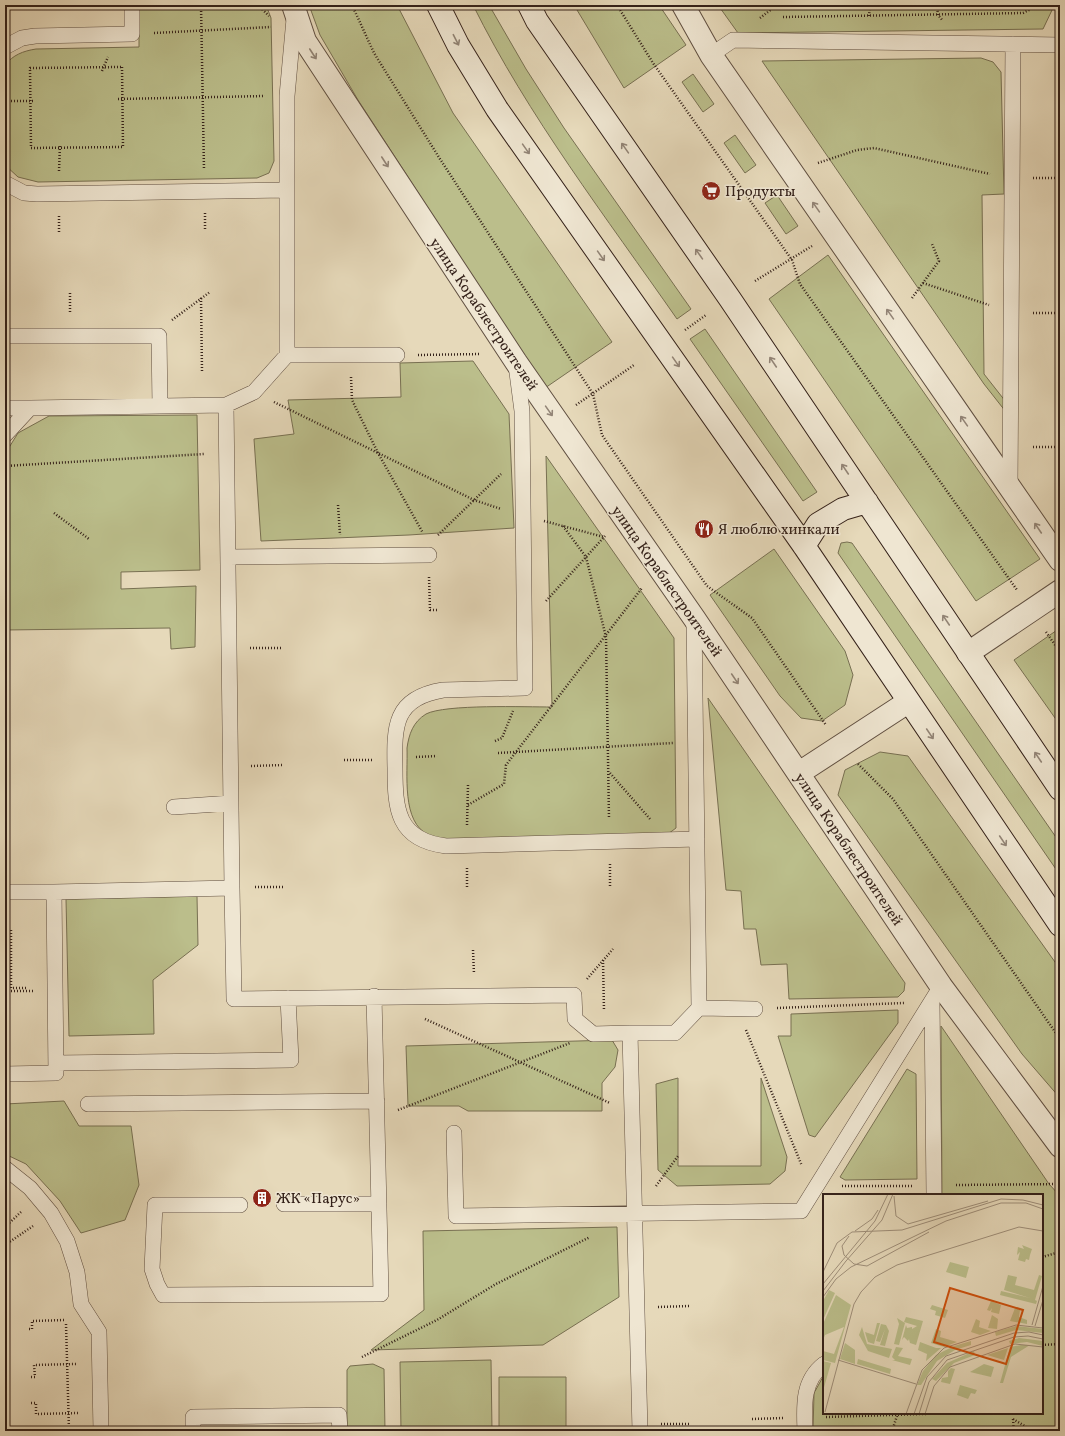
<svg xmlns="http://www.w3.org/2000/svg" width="1065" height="1436" font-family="Vollkorn,serif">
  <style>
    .green { fill: #bbbe8b; stroke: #787052 }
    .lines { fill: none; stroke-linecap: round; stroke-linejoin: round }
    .lane-casing { stroke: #604f41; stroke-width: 16 }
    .street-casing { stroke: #604f41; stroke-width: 24 }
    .secondary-casing { stroke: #342119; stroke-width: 24 }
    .path { stroke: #342119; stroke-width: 2.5; stroke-dasharray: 1 2; stroke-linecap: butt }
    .lane { stroke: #efe6d2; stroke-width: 15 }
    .street { stroke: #efe6d2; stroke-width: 22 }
    .secondary { stroke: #efe6d2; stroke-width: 22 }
    .oneway { stroke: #928476 }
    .labels { text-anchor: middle; stroke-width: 3; stroke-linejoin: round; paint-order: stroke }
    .poi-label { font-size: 15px; fill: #342119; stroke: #efe6d2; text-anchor: start }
    .street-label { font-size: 15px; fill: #342119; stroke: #efe6d2 }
    .inset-road { fill: none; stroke: #9f8f7a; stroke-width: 1 }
    .view { fill: #cd510e; fill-opacity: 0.15; stroke: #cd510e; stroke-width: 2 }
    .inset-edge { fill: none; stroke: #342119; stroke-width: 2 }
  </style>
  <rect width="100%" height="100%" fill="#e6d9ba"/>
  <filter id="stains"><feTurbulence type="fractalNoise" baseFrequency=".005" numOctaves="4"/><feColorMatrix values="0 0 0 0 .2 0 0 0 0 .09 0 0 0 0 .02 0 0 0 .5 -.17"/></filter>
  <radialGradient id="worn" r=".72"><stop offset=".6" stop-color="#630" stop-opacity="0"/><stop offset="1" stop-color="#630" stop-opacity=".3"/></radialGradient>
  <path class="green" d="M139 5H266L271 18 274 161 269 173 257 178 38 182 18 177 5 165V65C13 55 23 51 36 49L139 47Z
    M309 5H397L453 113 612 342 545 388 358 100 320 35Z
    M473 5H489L526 69 564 128 691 309 677 319C606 217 528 116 473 5Z
    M574 5H659L686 45 624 88Z
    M718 5H1060V8H1053L1043 29 738 33Z
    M981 58 993 62 1001 72 1004 194 982 195 984 374 1006 402V412L984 384 762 61Z
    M693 74 714 104 703 112 682 82Z
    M735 135 756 165 745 173 724 143Z
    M777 195 798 226 786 234 765 203Z
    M828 255 1040 559 976 601 769 299Z
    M705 329 817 492 803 501 690 339Z
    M473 361 509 414 514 528 409 535 261 541 254 439 294 434 288 400 401 397 400 363Z
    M197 415 200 570 121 572V589L196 586 195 647 171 649 170 628 5 630V454L18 433 49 416Z
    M546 456 674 638 676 828 668 834 447 840C441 838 434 838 429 835 401 823 408 773 407 748 409 734 413 722 426 714 445 704 526 707 552 707Z
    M847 542 852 543 1060 843V875L838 553 841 543Z
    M774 549 845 651 853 675 845 705 822 721 801 718 780 696 710 595Z
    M1060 628V725L1014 660Z
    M708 698 905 983 904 991 898 997 789 999 787 964 761 965 756 929H744L741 891 726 890Z
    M880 752 908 756 1060 969V1098L1022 1054 838 795 845 770Z
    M197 896 198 945 153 980 154 1034 69 1036 66 899Z
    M898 1010V1023L815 1137 809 1135 778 1036H791V1014Z
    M941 1026 1049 1184 1060 1196V1431H813L814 1393 824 1375V1413H1042V1195H942Z
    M612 1040 618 1050 615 1067 602 1083V1111H468L459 1106H408L406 1046Z
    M907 1069 916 1074 917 1179 845 1180 840 1177Z
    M678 1078V1166H761V1078L787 1157 785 1171 770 1184 677 1186 658 1170 656 1084Z
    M64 1101 79 1126H131L139 1185 125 1220 81 1233 60 1201 26 1164 5 1154V1104Z
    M617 1227 619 1297 543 1345 371 1350 424 1310 423 1231Z
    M491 1360 492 1431H401L400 1362Z
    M373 1364 384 1369 385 1431H347V1370L350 1366Z
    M499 1377H566V1431H499Z"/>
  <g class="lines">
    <defs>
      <path id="lane" d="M5 47 22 38 35 36 132 34V5
        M711 55 733 40 1060 45
        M5 183 24 193 37 194 286 190
        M5 336H159L160 406
        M287 355H397
        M516 365 522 411 525 688 443 690C394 698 394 726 395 768 395 809 397 840 446 846L697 839
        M5 408H30
        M5 435 30 408 226 405 254 392 287 355V96L294 19
        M1010 487 1013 44
        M228 557 429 555
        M174 807 231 803
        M232 888 234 999 574 995 575 1019 593 1034 630 1033
        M5 892H54
        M932 1001 934 1195
        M699 1008 755 1009
        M56 1063 291 1060 288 998
        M5 1074 56 1073 54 892 232 888 226 405
        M88 1104 377 1101
        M454 1133 456 1216 801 1211 941 986
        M5 1168 30 1188 51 1213 67 1241 77 1272 81 1304 99 1332 101 1431
        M284 1204H379
        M240 1205H155L152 1269 157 1284 163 1295 381 1294 374 996
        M193 1431V1417L339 1415 340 1431
        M640 1431 630 1033H675L699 1008 694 618
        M805 1431C804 1406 802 1381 824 1364"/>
      <path id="street" d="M293 5 305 41 516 362 694 618 941 986 1060 1146
        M683 5 711 55 1060 560
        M968 653 1060 591
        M799 773 908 702"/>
      <path id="secondary" d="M438 5 458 45 497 109 804 546 1060 925
        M529 5 537 21 730 299 1060 789
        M804 546 818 524 843 509 867 502"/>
    </defs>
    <use href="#lane" class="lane-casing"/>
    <use href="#street" class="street-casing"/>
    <use href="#secondary" class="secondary-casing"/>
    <path class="path" d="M201 5 204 170
      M258 5 269 16
      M352 5 374 53 440 159 593 394 602 435 707 586 752 618 826 725
      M617 5 653 63 792 260 800 284 1017 590
      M937 5 938 15 943 21
      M869 16 870 5
      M783 17 1023 13 1039 5
      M760 18 777 5
      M154 33 271 27
      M122 67 123 147 31 148 30 68Z
      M102 71 108 57
      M118 99 265 96
      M5 101H35
      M818 163 857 150 874 148 990 174
      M59 171 60 144
      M1033 178H1060
      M205 213V231
      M59 216V232
      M755 281 812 246
      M923 283 989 305
      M70 293V314
      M201 298 202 371
      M912 298 939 261 932 244
      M1033 313H1060
      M172 320 210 292
      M685 330 706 315
      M418 355 481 354
      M351 377 352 400 378 453 423 533
      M274 402 474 500 501 509
      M576 405 634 365
      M1033 447H1060
      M5 466 204 454
      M338 505 340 535
      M54 513 89 539
      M544 521 604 537
      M563 526 586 557 606 637 609 819
      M438 535 501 474
      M429 577 430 610H438
      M546 601 605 536
      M1046 632 1060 652
      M250 648H282
      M495 741 502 738 513 711
      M498 753 673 743
      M416 757 437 756
      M344 760H373
      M858 764 893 799 1060 1039
      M251 766 283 765
      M610 773 650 819
      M468 805 504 784 506 765 642 588
      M467 825 468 785
      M610 864V887
      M467 868V889
      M255 887H284
      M5 930H11V988H27
      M473 950 474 974
      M603 960 604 1011
      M587 979 613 949
      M5 991H34
      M777 1008 904 1003
      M425 1019 610 1103
      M746 1030 802 1166
      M398 1110 570 1043
      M956 1185 1060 1184
      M656 1186 678 1156
      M842 1186H913
      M5 1227 21 1212
      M5 1245 33 1226
      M1042 1257 1060 1252
      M658 1307 689 1306
      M66 1324 69 1431
      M29 1329H32V1321L65 1320
      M1042 1345 1060 1344
      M362 1357 437 1320 496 1284 590 1237
      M31 1377H35L34 1365 77 1364
      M31 1403H36V1414L79 1413
      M826 1417 955 1413
      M752 1419 783 1418
      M1013 1419 1033 1431
      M1013 1419 1014 1431
      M661 1424H691
      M892 1431 898 1413"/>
    <use href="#lane" class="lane"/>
    <use href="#street" class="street"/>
    <use href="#secondary" class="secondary"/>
  </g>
  <defs><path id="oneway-shaft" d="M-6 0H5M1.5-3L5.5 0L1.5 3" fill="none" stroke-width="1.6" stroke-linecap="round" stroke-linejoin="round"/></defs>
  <g class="oneway">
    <use href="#oneway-shaft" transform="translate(456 40) rotate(63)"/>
    <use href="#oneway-shaft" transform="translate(313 54) rotate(57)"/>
    <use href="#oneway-shaft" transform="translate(625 148) rotate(-125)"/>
    <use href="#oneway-shaft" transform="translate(526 149) rotate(55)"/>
    <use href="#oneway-shaft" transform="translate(385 162) rotate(57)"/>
    <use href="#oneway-shaft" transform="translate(816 207) rotate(-125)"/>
    <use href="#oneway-shaft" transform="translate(699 254) rotate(-125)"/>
    <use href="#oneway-shaft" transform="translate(601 256) rotate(55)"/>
    <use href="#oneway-shaft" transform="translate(890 314) rotate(-125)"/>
    <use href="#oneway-shaft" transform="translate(676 362) rotate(55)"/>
    <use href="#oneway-shaft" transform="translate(773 362) rotate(-124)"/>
    <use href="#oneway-shaft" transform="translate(549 411) rotate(55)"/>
    <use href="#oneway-shaft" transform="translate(964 421) rotate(-125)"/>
    <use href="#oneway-shaft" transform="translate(845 469) rotate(-124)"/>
    <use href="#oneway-shaft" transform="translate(1038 528) rotate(-124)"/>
    <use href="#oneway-shaft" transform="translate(946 620) rotate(-124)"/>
    <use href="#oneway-shaft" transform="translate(735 679) rotate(56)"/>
    <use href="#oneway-shaft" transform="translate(930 734) rotate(56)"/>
    <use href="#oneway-shaft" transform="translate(1038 757) rotate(-124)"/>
    <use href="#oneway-shaft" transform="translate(1003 841) rotate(56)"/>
  </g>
  <defs>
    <symbol id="supermarket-disc" viewBox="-11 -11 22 22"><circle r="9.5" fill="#8f2418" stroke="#efe6d2"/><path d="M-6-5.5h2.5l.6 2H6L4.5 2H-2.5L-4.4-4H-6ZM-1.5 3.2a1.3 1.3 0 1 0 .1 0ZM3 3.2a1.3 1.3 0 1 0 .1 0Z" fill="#fff"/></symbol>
    <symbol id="restaurant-disc" viewBox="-11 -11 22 22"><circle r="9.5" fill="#8f2418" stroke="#efe6d2"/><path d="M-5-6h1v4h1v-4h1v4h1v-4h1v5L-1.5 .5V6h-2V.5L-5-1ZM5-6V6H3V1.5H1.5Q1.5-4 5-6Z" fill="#fff"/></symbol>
    <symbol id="building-disc" viewBox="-11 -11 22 22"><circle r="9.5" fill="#8f2418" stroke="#efe6d2"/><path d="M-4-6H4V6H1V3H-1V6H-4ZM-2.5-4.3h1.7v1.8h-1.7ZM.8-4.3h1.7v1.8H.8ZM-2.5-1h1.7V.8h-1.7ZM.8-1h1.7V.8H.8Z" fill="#fff"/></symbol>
  </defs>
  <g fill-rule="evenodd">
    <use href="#supermarket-disc" x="700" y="180" width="22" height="22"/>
    <use href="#restaurant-disc" x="693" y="518" width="22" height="22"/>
    <use href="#building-disc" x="251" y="1187" width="22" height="22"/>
  </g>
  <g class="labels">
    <g class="poi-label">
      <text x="725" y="196">Продукты</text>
      <text x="718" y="534">Я люблю хинкали</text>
      <text x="276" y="1203">ЖК «Парус»</text>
    </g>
    <g class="street-label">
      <text transform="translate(484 314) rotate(56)" y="5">улица Кораблестроителей</text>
      <text transform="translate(667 581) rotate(55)" y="5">улица Кораблестроителей</text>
      <text transform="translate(849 849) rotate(56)" y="5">улица Кораблестроителей</text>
    </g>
  </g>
  <g transform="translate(823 1194)">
    <rect width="220" height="220" fill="#e6d9ba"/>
    <path d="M199 51 209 55 207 61 204 59 207 61 206 66 203 65 202 68 195 66 197 58 194 61 195 53 201 55ZM127 68 146 73 143 84 123 78ZM185 81 194 83 192 91 211 96 216 81 219 82 212 106 214 107 213 110 177 101 178 97 207 104 181 96ZM6 96 12 99 0 126V107ZM13 101 28 111 12 169 0 166V157L11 160 21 133 2 141 0 146V130ZM168 107 178 111 176 120 168 118 169 114 167 117 164 116ZM109 111 125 116 122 124 112 121 113 117 107 115ZM192 114 197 116 196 123 204 126V130L187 127ZM169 121 175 125 174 135 165 134ZM83 123 100 127 93 151 87 149 86 145 85 147 81 143 79 146 83 131 84 134 89 133V135L94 132 81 128ZM74 124 82 129 76 151 71 150 76 130ZM153 125 157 127 156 133 168 137 157 141 148 138ZM54 129H57L51 150 45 148 42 138 51 141ZM58 130 63 131 66 137 62 152 57 151 62 135 57 148 53 147ZM193 132 220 135V139L193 136 173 142 172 138ZM39 133 44 150 69 155 66 164 45 157 36 141ZM113 135 118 137 117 143 134 148 121 153 108 149ZM196 144 220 147V152L204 148 187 150 186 147ZM148 147V151L132 156 114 167 98 191H94L100 177 113 161 131 152ZM97 148 113 154H118L103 167 104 160 95 156ZM22 149 32 156V170L17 165ZM198 151H207L188 163 180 189H177L187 153ZM73 153 80 154 75 162 89 165 87 171 69 166H72L69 163ZM185 154 181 166 164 161ZM151 157 152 161 131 169 113 187 109 185 124 169ZM35 165 68 175 67 180 34 170ZM0 167 8 169 0 197ZM161 170 171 173 168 183 147 178ZM128 174 132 175 127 190 118 188 119 184 125 183V177ZM137 191 154 196 152 200 148 199 145 205 134 201Z" fill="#bbbe8b"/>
    <path class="inset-road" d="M71 2 73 22 85 30 165 7M32 37 49 25 55 16M26 42 19 52 21 61 31 70 44 72 106 38M0 78 14 49 29 38 79 36 178 5 200 6 220 11M0 90 52 27 65 0M0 97 23 67 59 26 70 0M0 103 13 85 28 73 123 27 178 9H203L220 15M209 131 220 92M212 132 220 106M15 166 93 190M2 218 31 110 38 98 52 83 74 71 196 33 220 37M83 220 99 176 121 154 193 131 220 134M91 220 104 183 123 162 191 139 206 138 220 141M96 220 106 188 124 166 191 143 205 142 220 145M102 220 111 192 127 173 192 150 220 153"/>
    <path class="view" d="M127 94 200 116 183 170 111 148Z"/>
    <rect width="220" height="220" class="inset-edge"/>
  </g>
  <rect width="1065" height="1436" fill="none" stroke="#e6d9ba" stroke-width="20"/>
  <rect x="6" y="6" width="1053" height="1424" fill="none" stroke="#342119" stroke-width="2"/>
  <rect x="10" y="10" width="1045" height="1416" fill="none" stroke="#342119"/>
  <rect width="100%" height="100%" filter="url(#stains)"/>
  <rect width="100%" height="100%" fill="url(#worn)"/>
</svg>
